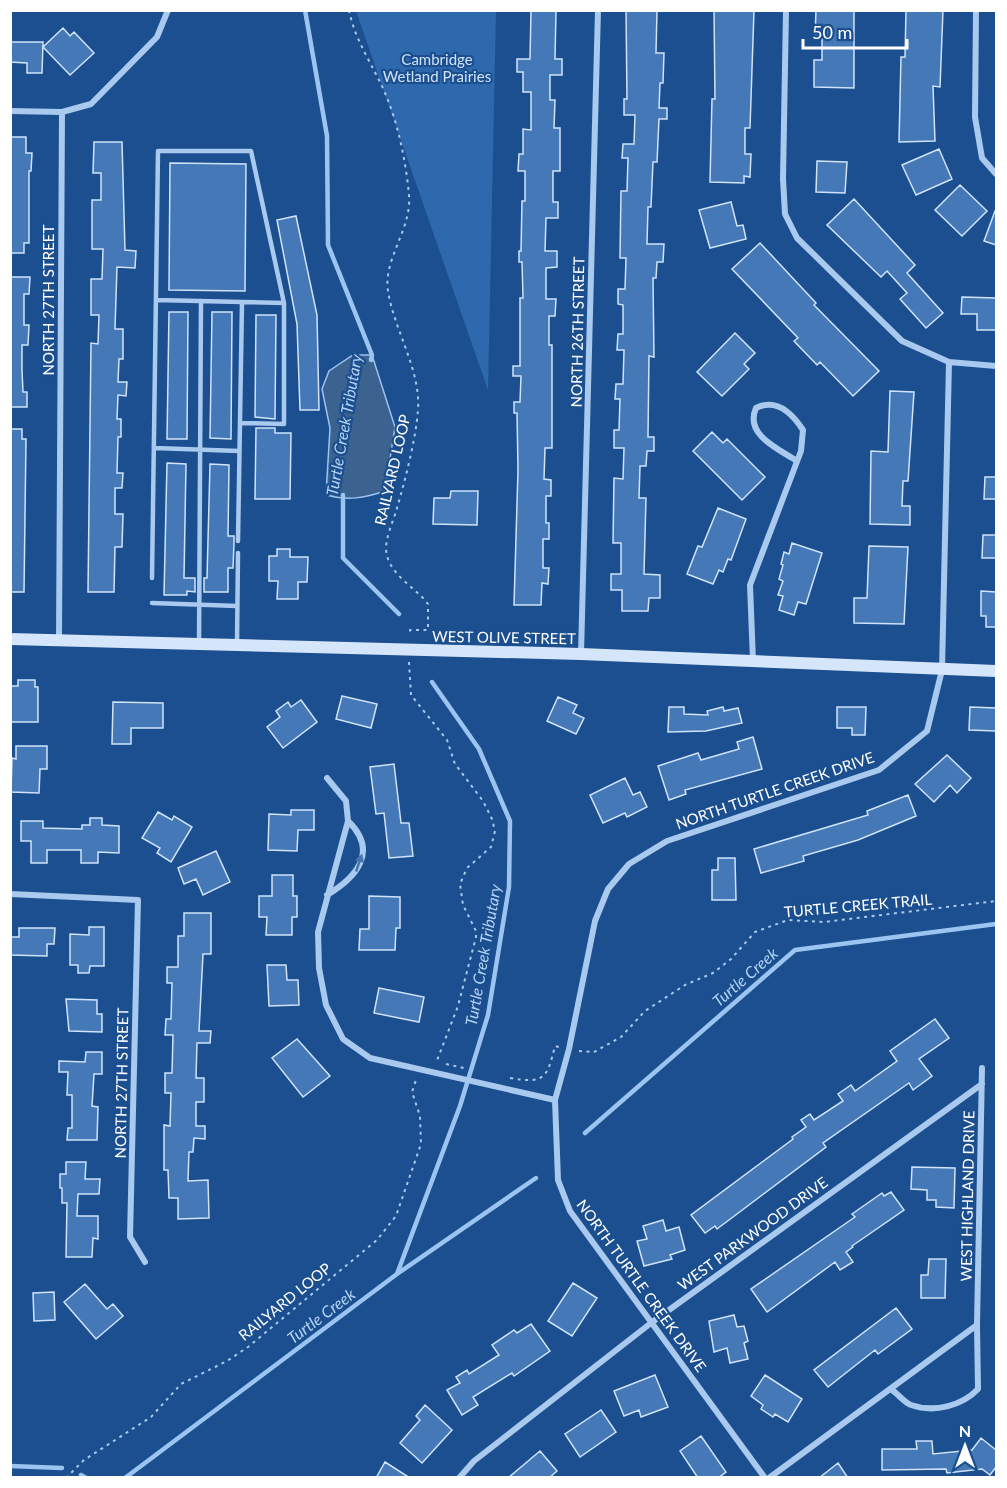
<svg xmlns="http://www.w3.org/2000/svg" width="1007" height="1488" font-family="Lato,sans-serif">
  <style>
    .green { fill: #2e69ad }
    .water { fill: #3c6290; stroke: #9cc4f0; stroke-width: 1.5 }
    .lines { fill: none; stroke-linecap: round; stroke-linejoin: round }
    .stream { stroke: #9cc4f0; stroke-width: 4.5 }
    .building { fill: #4478b7; stroke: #cfe3fa; stroke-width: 1.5 }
    .path { stroke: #a9c9ee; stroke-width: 2; stroke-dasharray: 3 4.5; stroke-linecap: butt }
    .service { stroke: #a9c9ee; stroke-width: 4.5 }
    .minor { stroke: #a9c9ee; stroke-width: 6 }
    .secondary { stroke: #d6e6fa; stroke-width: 12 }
    .oneway { fill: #4674ac }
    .labels { text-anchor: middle; stroke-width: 4.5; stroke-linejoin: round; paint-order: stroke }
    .park-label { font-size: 15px; fill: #cfe3fa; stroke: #1b4f8f }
    .street-label { font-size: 15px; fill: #fff; stroke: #1b4f8f }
    .water-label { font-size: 16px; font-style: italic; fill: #b5d3f5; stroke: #1b4f8f }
  </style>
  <rect width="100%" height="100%" fill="#1b4f8f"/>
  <path class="green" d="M356 11H496L488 390Z"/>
  <path class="water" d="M353 355H372L395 427 385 491C365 498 347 501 326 495L330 428 322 389 329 371Z"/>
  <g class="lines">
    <path class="stream" d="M305 10 327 136 328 245 372 355 371 360
      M343 495V558L399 614
      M585 1133 795 950 996 924
      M397 1274 460 1106 488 1015 509 887 510 821 479 749 432 682
      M10 1466 62 1468
      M81 1475 86 1478
      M125 1478 397 1274 536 1178"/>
  </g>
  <path class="building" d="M531 10H556L555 59H562V75H550V100H555L554 128H560V171H553V202H558V218H546L545 251H557V267L546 268V299H556L555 316H549V345H552V448H545L544 479 551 480V496H546V523H549V539H543V568H549L548 584 542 583 541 605H514L518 470 517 413H514V402H520L521 376H513V366H520V298H523L522 262H519V251H521L522 201H525V171H518L519 154H523V129L531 130V92H523V72H517V59H530Z
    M626 10H657L656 53H664L663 83H660L659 108H667V119H659L657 162H653L651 207H648L647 244H664L663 262H657L656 278H653L654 357 649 356 648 437H654V451H647L646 466H640L639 498H646L644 574 660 575V598H649L648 611H622V590H611V574H621V543H613L614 478 623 479 624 448H614V430H619L620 399H615L616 384H623L624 350H617L618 334H623V305L618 304V289H625L626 258H620L621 191H627L628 158H622L623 144H634L635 115H624V99H627Z
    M714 10H754L750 128H745V154H751L750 177 744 176V183L710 182 712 99H715Z
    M816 10H854V88L814 87V60H822V38H815Z
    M906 10H943L940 87 933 86 935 141 899 142 901 57H905Z
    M63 28 70 36 74 32 94 53 70 75 43 47Z
    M10 42H43L42 73H27V63L10 62Z
    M10 137H26V153H32L31 171H29V243H24V253H10Z
    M94 142H122L125 250 136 251 135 268 117 267 115 329H123V359H119L118 382H127L126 396 118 395 117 419H121V437H118L117 473H123L122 488H115V514H123L122 547H115L114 592H88L91 343 98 344 99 315H91V279H102L103 249H92V200H101V173H93Z
    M939 149 952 179 916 195 902 165Z
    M817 161 847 162 845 193 816 192Z
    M170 163 246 164 245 291 169 290Z
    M960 185 987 211 962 236 935 210Z
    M854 199 915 265 907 273 943 313 926 328 900 299 907 293 887 271 881 277 827 225Z
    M731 202 737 226 743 225 746 239 710 248 699 210Z
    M995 211H996V245L984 241Z
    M296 216 317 315 319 410H300L297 324 277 220Z
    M760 243 816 303 814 305 879 371 853 396 820 362 817 365 794 341 798 338 732 269Z
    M10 277H30L29 294H24V325H29L28 345H22V370L23 392H27V407H10Z
    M962 297 996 298V330H977V314H961Z
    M169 312H188L187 439H167Z
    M212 312H232L231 439 210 438Z
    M256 315H276L275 419 255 417Z
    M735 333 755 353 744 364 749 369 722 396 697 372Z
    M890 391 914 392 908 481H903L902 506H910V525L870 524 871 451 888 452Z
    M256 428H275V433H291L290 499H255Z
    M10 429H22V439H26L24 592H10Z
    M712 432 723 443 727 439 765 477 742 500 693 451Z
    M167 463 186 464 184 578H195V592L187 591V595H164Z
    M210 464 229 465 228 536H234V543L233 568H228V592H204V578H207Z
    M985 477H996V499H984Z
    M451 491H478L477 525 433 524 434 498H450Z
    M718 508 746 519 731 560 728 559 723 572 719 570 713 584 687 574 698 546 702 547Z
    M983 535H996V558H982Z
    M792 543 822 553 806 604 798 602 794 615 779 610 783 596 778 595 783 581 779 579 783 565 781 564 784 552 789 554Z
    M869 546 908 547 904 624 854 623V598H867Z
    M277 549H290V557H308L307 582H298V599H277L278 581H269V556H277Z
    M981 591 996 592V627H986V616H981Z
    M18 680H35V687H38V722H10L11 686H18Z
    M342 696 377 704 371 728 336 719Z
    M558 697 577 705 573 713 584 718 576 734 547 721Z
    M301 700 317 722 283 748 267 727 280 717 276 711 288 702 291 707Z
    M113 702 163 703V728H131V744H112Z
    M669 707H684V714L708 715 707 711 723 707 724 711 738 708 742 723 706 731 668 732Z
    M837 707H866L865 735H852V728H837Z
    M970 707 996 708V731L969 730Z
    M753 737 762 769 685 790 686 794 669 800 658 766 698 753 701 760 739 749 737 742Z
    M16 746H47V769H40L39 793 11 792 12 758 16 759Z
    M947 755 971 778 957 793 950 785 934 802 915 784Z
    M394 764 401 823H409L413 856 389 858 384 813 376 814 370 767Z
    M625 778 633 795 640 792 647 807 627 817 625 813 603 823 590 795Z
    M908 795 916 816 858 840 803 856 804 861 761 873 754 849 868 815 867 811Z
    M291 810H314V830H298L297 851 268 850 269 814 291 815Z
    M158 812 172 820 174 816 192 827 171 862 157 853 160 848 142 838Z
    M90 818H102V825L119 826V853L98 852V863H81V850H47V863H31V841H21V821H43V828L82 829V825H90Z
    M216 851 230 882 203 895 196 879 184 884 178 868Z
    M718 858H735L736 900H712V870H718Z
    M272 875H293V896H297V917H292V935H266L267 917H259V896H272Z
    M369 896 400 897V928H396L395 950H359L360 929H369Z
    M184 913H211V954H203L199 1031H211L210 1043H197L196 1078H204V1102H196V1126H205V1139L194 1138 193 1152H189L188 1181 208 1180 209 1218 178 1219V1198H169L168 1170H164V1125L170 1126 171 1093H165V1073H172L173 1035H165L166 1019H171L172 983H167V967H178V936H184Z
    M89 927H104V966H90L89 973H78V965H70V934L89 935Z
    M19 928H55L54 944H47V956L10 955V937H19Z
    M267 965H286L287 980H298L299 1005 269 1006Z
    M379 988 424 997 419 1022 374 1013Z
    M66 999 97 1000V1014H102V1032L69 1031Z
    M935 1019 949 1038 919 1059 932 1076 913 1090 909 1083 823 1143 826 1147 717 1229 715 1226 705 1233 691 1215 793 1139 792 1137 806 1127 801 1120 810 1114 814 1120 843 1101 838 1094 851 1085 855 1091 897 1061 890 1051Z
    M297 1039 330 1076 303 1097 272 1058Z
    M86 1052H102V1074H94L92 1106 98 1107 97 1140H67L68 1128H72V1095H67L68 1072H59V1061L85 1062Z
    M66 1162H86L85 1179H100L99 1194H78L77 1216H98V1239L93 1238 92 1257H66L67 1203H62V1188H60V1174H66Z
    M912 1167 955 1168 954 1208 936 1207V1200H927V1190L911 1189Z
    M891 1192 904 1210 852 1246 853 1247 846 1252 853 1262 840 1270 835 1262 767 1312 751 1289 855 1217 852 1214 882 1193 884 1196Z
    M663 1220 666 1231 679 1227 685 1250 670 1255 672 1259 644 1266 637 1241 647 1239 643 1226Z
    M929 1259H946L945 1298H921V1275H928Z
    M573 1283 597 1298 572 1336 548 1321Z
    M85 1284 107 1309 113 1304 123 1316 96 1339 64 1302Z
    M54 1292 55 1320 34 1321 33 1293Z
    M896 1308 912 1329 878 1354 875 1350 828 1387 814 1370Z
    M734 1315 737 1327 744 1326 748 1341 744 1343 748 1359 730 1363 727 1348 714 1352 709 1321Z
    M531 1324 550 1351 514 1376 512 1373 473 1397 478 1405 462 1415 447 1390 460 1383 456 1377 467 1370 469 1374 499 1355 492 1345 514 1330 517 1333Z
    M655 1375 668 1407 641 1417 639 1410 624 1416 614 1391Z
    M765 1375 802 1399 788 1422 775 1414 773 1417 761 1409 763 1405 751 1396Z
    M425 1405 452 1430 422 1463 400 1443 420 1420 416 1416Z
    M601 1410 616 1432 580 1457 565 1434Z
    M701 1436 726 1472 718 1478H698L680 1451Z
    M981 1438 996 1450V1467L990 1475 982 1469 947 1473 946 1469 882 1470V1449H917L916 1441H932L933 1454 972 1450Z
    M540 1451 557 1471 549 1478H508Z
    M385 1462 410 1478H376Z
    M838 1463 848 1478H819Z"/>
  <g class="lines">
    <path class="path" d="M349 10C355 41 373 65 385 93 398 123 406 162 409 195 412 229 383 259 388 291 394 330 421 370 418 410 416 438 405 481 397 508 393 523 383 541 387 556 393 577 416 588 428 604V630H410V636
      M409 662 411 695 447 740 455 764 483 801 492 819 495 831 491 847 467 868 460 884 463 905 476 931V937L458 1006 436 1063
      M579 1051 594 1052 621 1037 645 1011 685 985 713 973 731 959 755 932 788 920 824 922 996 901
      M446 1064 464 1068
      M510 1078C545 1084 547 1078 555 1046L559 1047
      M66 1478 84 1460 151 1417 181 1384 227 1361 248 1347 377 1240 396 1216 421 1144 420 1116 412 1092 416 1080"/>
    <path class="service" d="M156 300 242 302
      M240 423 284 424V303
      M154 448 239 451
      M152 578 158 151H251L284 303 242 302 238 541
      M152 603 237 606
      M199 643 201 301
      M237 643 238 553"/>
    <path class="minor" d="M786 10 783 179 785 214 797 238 902 341 949 362 996 366
      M976 10 975 117 982 158 996 174
      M10 111 62 112 91 104 157 37 168 10
      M59 640 62 112
      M581 654 598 10
      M753 661 750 585 801 451 803 430C792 413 776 398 756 408 744 435 779 449 797 461
      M327 778 346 801 348 821 318 932 319 968 326 1005 343 1039 370 1058 555 1100
      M10 894 138 900 130 1237 145 1262
      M327 895C357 877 379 851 348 821
      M892 1390C898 1394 905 1403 911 1405 934 1413 962 1406 978 1389L977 1325
      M459 1478 474 1461 651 1323 982 1084
      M765 1478 570 1211 558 1180 555 1100 569 1049 595 921 608 889 629 864 667 841 879 770 927 731 942 670 949 362
      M769 1478 977 1325 982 1068"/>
    <path class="secondary" d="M10 639 581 654 996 671"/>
  </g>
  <defs><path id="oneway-solid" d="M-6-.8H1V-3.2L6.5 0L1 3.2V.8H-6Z" transform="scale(1.5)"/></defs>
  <use class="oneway" href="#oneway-solid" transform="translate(359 863) rotate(-71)"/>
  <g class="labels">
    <g class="park-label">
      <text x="437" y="65">Cambridge<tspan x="437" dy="17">Wetland Prairies</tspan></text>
    </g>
    <g class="street-label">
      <text transform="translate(49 300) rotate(-90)" y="5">NORTH 27TH STREET</text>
      <text transform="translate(578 332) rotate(-89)" y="5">NORTH 26TH STREET</text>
      <text transform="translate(393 470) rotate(-77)" y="5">RAILYARD LOOP</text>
      <text transform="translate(504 638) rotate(1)" y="5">WEST OLIVE STREET</text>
      <text transform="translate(775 791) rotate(-19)" y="5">NORTH TURTLE CREEK DRIVE</text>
      <text transform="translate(858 906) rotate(-5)" y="5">TURTLE CREEK TRAIL</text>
      <text transform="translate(122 1083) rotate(-89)" y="5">NORTH 27TH STREET</text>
      <text transform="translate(968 1196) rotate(-89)" y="5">WEST HIGHLAND DRIVE</text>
      <text transform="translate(753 1234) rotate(-36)" y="5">WEST PARKWOOD DRIVE</text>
      <text transform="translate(641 1286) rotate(54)" y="5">NORTH TURTLE CREEK DRIVE</text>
      <text transform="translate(285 1302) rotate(-39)" y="5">RAILYARD LOOP</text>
    </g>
    <g class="water-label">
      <text transform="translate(344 425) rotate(-80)" y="6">Turtle Creek Tributary</text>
      <text transform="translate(483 955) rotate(-80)" y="6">Turtle Creek Tributary</text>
      <text transform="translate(745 977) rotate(-41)" y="6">Turtle Creek</text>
      <text transform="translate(321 1316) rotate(-37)" y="6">Turtle Creek</text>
    </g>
  </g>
  <rect width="1007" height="1488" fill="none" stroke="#ffffff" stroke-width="24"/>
  <g transform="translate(965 1446)" stroke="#1b4f8f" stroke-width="4.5" paint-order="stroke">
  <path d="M0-4.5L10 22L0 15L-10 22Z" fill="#ffffff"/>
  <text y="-9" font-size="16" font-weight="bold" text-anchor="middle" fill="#ffffff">N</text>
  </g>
  <path d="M803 39v9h104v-9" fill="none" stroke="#ffffff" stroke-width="3"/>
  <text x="812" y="39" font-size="18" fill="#ffffff" stroke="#1b4f8f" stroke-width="4.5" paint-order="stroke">50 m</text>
</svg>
